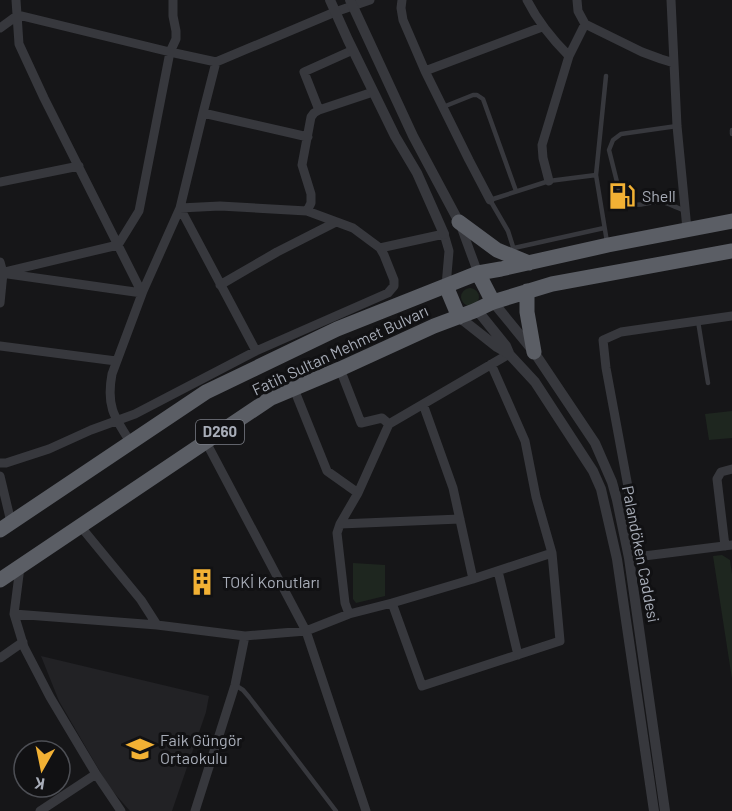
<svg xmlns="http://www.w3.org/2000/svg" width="732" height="811" font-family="Barlow,sans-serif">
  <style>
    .built { fill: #222225 }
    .green { fill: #1e261f }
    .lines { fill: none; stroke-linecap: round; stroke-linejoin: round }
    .service { stroke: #37383d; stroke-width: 4.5 }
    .minor { stroke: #37383d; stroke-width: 9 }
    .tertiary { stroke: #37383d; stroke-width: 10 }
    .trunk { stroke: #5b5e65; stroke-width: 15 }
    .labels { text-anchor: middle; stroke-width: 6; stroke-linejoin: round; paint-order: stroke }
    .shield { fill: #111113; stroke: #7b7e86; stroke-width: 1.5 }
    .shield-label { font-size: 15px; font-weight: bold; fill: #a8adb8 }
    .poi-label { font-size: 16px; fill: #a8adb8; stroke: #111113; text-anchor: start }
    .street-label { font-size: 16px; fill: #a8adb8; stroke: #111113 }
  </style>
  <rect width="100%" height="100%" fill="#161618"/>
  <path class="built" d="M41 656 209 696 206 712 172 811H130L109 787 59 701Z"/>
  <path class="green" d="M461 297a9 9 0 1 1 18 0a9 9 0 1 1-18 0Z
    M732 411V438L709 440 705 414Z
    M722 555 730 560 732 574V679L713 556Z
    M353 563 385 565V596L356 603 353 599Z"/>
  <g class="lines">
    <path class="service" d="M606 76 596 175 607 242
      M443 107 473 95H477L483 99 516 191
      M677 126 621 134 613 140 609 150 621 198C639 212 644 200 663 202 670 204 678 208 685 211
      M732 130V134
      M514 248 604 228
      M515 253 508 231 490 200 549 181 596 175
      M698 321 708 383
      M235 685 243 690 249 697 336 811"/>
    <path class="minor" d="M16 0 19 44 44 98 142 293
      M402 0 401 8 403 20 425 71 469 160 490 200
      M527 0C538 22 552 39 569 56
      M577 0 578 11 585 24 642 52 661 59 674 63
      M671 0 677 126 687 229
      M0 28 18 15 170 52 216 62 335 12 370 0
      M425 71 542 27
      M319 110 304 72 353 50
      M203 113 216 62
      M549 181 543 158 542 145 569 56 585 24
      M0 182 79 166
      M180 208 256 351
      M307 211 311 203V194L302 165 311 117 314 113 319 110 373 92
      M460 224 478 273
      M380 248 444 234 449 251 446 286
      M0 262 3 273 0 303
      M0 273 118 245 139 211 170 52 176 39V31L173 16V0
      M8 274 142 293
      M220 285 277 252 336 222
      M0 346 116 361
      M340 369 361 423 382 418 389 424
      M294 389 327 471 358 493
      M423 404 453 488 473 579
      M206 442 306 631 366 811
      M131 443C114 417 106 406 112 374L143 291 180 208 203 113 308 137
      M0 463H6L49 449 91 430 135 414 256 351 388 293 394 286V280L384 255 380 248 353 228 307 211 220 206 180 208
      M0 476 11 522
      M340 524 460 519
      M81 527 141 600 157 625 245 636 306 631 349 614 392 603 422 686 560 641 552 553 536 497 525 441 491 364
      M725 546 717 479 721 472 732 469
      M636 557 732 545
      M641 557 606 368 603 340 621 332 732 316
      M20 567 14 614 157 625
      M498 571 518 655
      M392 603 473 579 552 553
      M14 614 24 647 50 697 96 774 121 811
      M349 614 345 603 337 533 340 524 358 493 389 424 509 354
      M0 658 23 642
      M40 811 96 774
      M195 811 235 685 245 636"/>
    <path class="tertiary" d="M330 0 348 40 395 136 417 173 444 234
      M350 0 413 136 459 222
      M493 302 534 352 595 443 612 482 617 500 629 558 665 811
      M477 310 506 346 509 353
      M459 317 497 347 509 354 535 382 593 471 601 489 617 559 654 811"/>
    <path class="trunk" d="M459 222 497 250 529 263
      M478 273 493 302
      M446 286 459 317
      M527 291V312L534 352
      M0 530 206 392 337 329 478 273 501 269 608 245 732 221
      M0 580 271 398 340 369 434 326 474 311 493 302 552 284 732 251"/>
  </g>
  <defs>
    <symbol id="fuel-bare" viewBox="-9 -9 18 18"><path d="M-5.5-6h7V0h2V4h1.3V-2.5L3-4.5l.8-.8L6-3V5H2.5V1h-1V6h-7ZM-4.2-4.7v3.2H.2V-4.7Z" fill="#f2b134" stroke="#111113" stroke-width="2.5" paint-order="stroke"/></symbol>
    <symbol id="building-bare" viewBox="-9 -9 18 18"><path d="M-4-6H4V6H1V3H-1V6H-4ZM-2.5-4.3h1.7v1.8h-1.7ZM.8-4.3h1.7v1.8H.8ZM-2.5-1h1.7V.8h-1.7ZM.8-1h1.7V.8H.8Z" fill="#f2b134" stroke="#111113" stroke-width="2.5" paint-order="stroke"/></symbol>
    <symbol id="school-bare" viewBox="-9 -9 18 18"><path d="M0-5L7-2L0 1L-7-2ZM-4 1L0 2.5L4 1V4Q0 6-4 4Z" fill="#f2b134" stroke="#111113" stroke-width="2.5" paint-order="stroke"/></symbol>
  </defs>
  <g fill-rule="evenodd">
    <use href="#fuel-bare" x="603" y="177" width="38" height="38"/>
    <use href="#building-bare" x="183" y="563" width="38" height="38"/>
    <use href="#school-bare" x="121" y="730" width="38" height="38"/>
  </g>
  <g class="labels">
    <rect class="shield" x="196" y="420" width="48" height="24" rx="4.5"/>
    <g class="shield-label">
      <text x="220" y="437">D260</text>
    </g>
    <g class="poi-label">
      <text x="642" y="202">Shell</text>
      <text x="222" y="588">TOKİ Konutları</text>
      <text x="160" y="746">Faik Güngör<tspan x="160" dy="18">Ortaokulu</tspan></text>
    </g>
    <g class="street-label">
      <text transform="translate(340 350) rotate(-25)" y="6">Fatih Sultan Mehmet Bulvarı</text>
      <text transform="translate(641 554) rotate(79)" y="6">Palandöken Caddesi</text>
    </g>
  </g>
  <g transform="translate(42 769) rotate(189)"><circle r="28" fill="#111113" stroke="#4d4f55" stroke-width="1.5"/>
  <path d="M0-4.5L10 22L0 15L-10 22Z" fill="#f2b134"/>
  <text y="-9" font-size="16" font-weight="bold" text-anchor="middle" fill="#a8adb8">K</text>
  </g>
</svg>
